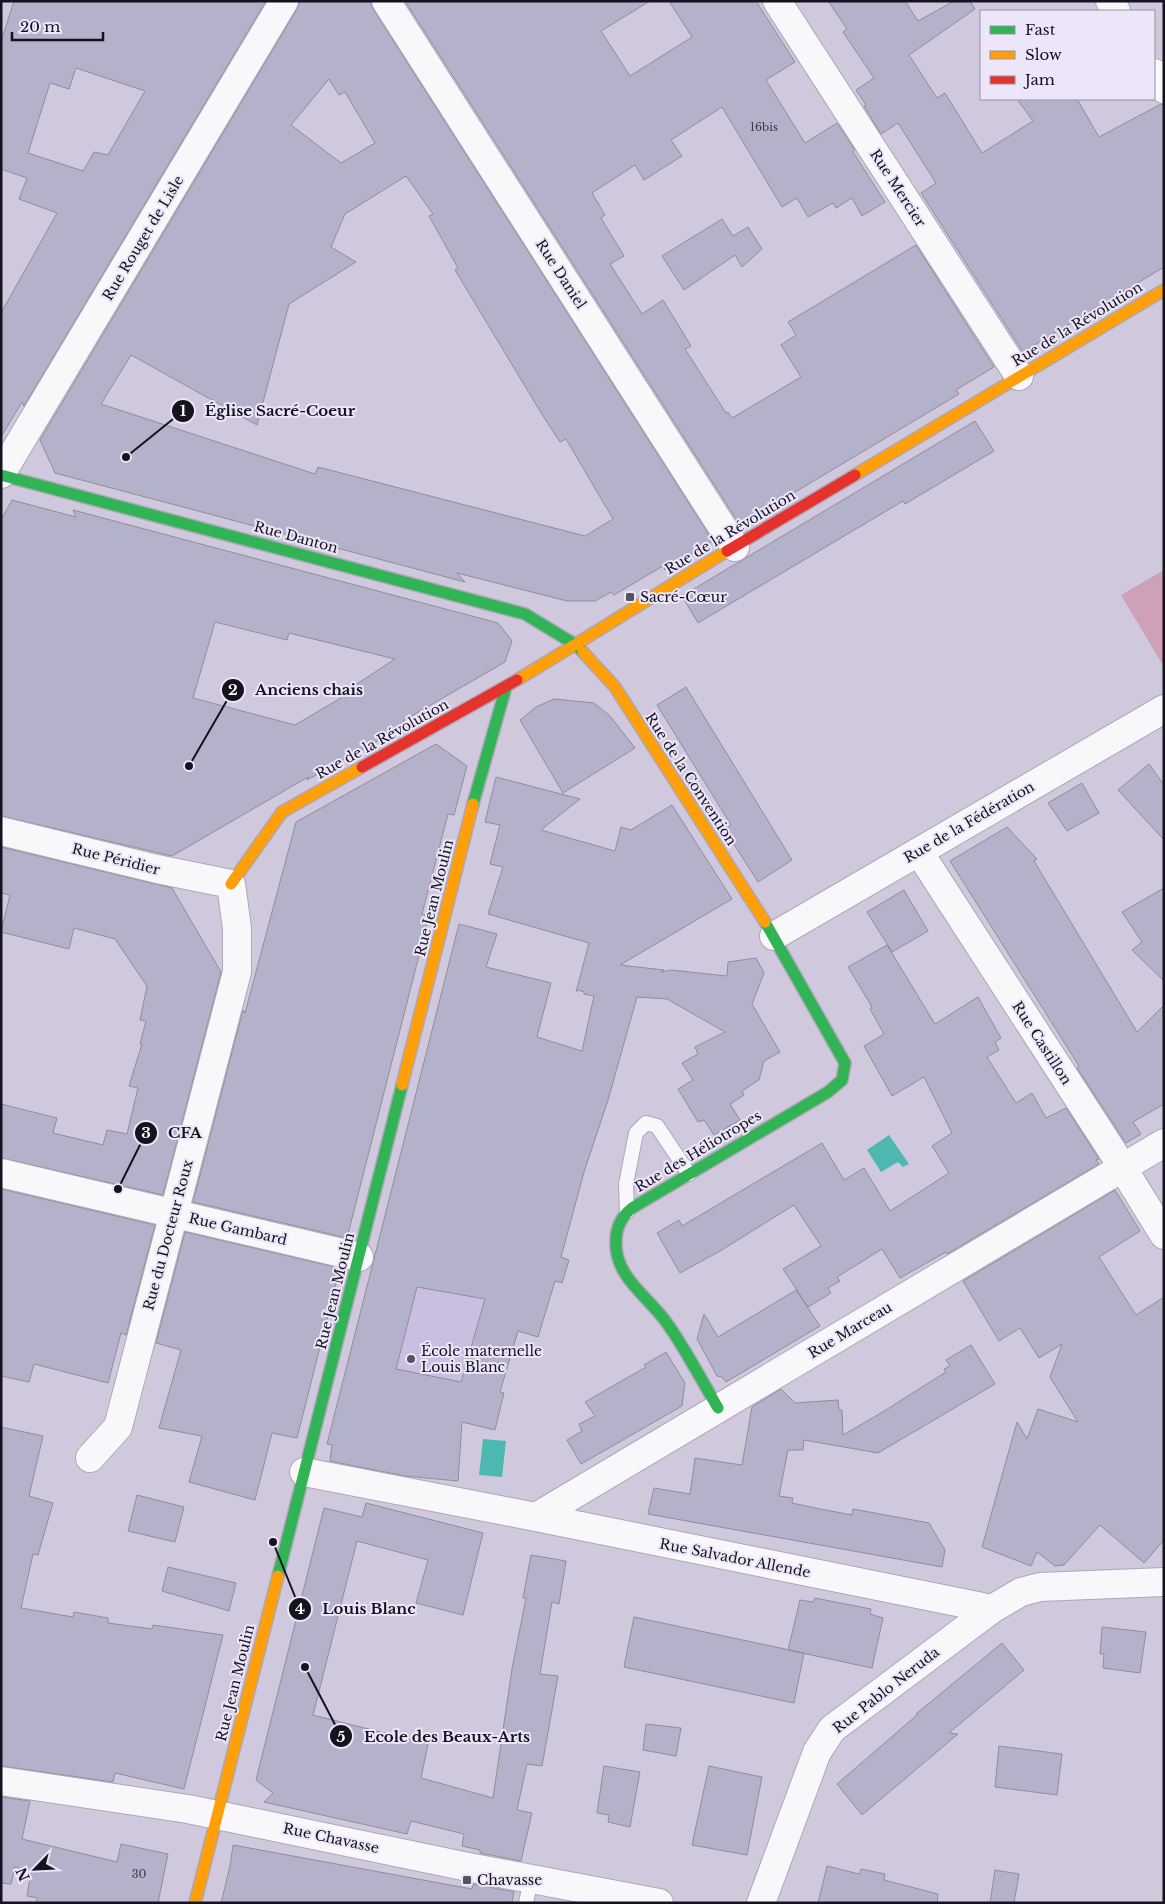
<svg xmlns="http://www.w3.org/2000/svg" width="1165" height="1904" font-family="'Libre Baskerville',serif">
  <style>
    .built { fill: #cabfe0 }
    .green { fill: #cfa1b8 }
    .water { fill: #4cb8b0 }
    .building { fill: #b4b1ca; stroke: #908d9d; fill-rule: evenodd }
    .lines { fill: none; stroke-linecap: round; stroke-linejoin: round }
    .lane-casing { stroke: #ada7b7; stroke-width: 16 }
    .street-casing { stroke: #ada7b7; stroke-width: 30 }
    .fast-casing { stroke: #ada7b7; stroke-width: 14 }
    .slow-casing { stroke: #ada7b7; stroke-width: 14 }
    .jam-casing { stroke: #ada7b7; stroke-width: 14 }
    .lane { stroke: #f8f7fa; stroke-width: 14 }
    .street { stroke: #f8f7fa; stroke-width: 28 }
    .fast { stroke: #30b455; stroke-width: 11 }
    .slow { stroke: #ff9f0a; stroke-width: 11 }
    .jam { stroke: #e5322d; stroke-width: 11 }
    .poi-dot { fill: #575261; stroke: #ece6f8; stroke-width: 2 }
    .labels { text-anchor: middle; stroke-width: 4; stroke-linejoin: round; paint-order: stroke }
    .number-label { font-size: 11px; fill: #3e3a49 }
    .street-label { font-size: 14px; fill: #16121e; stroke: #ece6f8 }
    .poi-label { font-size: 14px; fill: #16121e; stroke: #ece6f8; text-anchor: start }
    .leader { fill: none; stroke: #16121e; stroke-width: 2 }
    .callout-dot { fill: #16121e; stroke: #ece6f8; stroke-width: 2 }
    .mark-label { font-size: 15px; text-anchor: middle; font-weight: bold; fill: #fff }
    .callout-label { font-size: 15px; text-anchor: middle; font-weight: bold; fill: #16121e; stroke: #ece6f8; stroke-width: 4; stroke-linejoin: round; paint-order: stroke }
  </style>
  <rect width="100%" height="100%" fill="#d0c9de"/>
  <path class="built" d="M381 1255 492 1278 451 1409 345 1396Z"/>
  <path class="green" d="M1164 570V667L1121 595Z"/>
  <path class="water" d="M889 1135 909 1164 903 1167 898 1162 881 1172 867 1150Z
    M483 1439 506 1441 502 1477 479 1475Z"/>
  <path class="building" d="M14 1H266L24 406 22 402 1 437V313L57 213 19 199 27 178 1 169V42ZM76 68 145 91 108 155 94 152 83 171 28 153 50 83 69 89Z
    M300 1H370L373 9 713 541 665 570 663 566 614 595 611 592 595 601H567L457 573 465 582 55 473 40 440 297 9ZM329 79 339 95 345 92 375 143 341 163 291 125ZM406 176 433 214 429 216 458 268 455 270 543 416 560 442 566 439 613 519 585 536 318 467 315 474 101 404 131 355 257 425 289 304 356 262 331 247 345 214Z
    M405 1H650L601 31 630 76 692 37 669 1H756L795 62 766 80 805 143 837 123 855 150 853 152 885 202 862 216 852 198 836 208 833 203 808 217 797 198 782 207 722 107 671 140 682 156 644 180 635 165 592 193 605 215 601 218 624 256 610 264 642 314 663 300 691 346 685 349 726 413 728 412 732 418 801 377 781 345 796 335 788 322 916 245 994 367 956 390 959 394 740 525Z
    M828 1H905L918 21 954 1H970L975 9 909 55 937 98 945 93 982 153 1033 121 1017 99H1077L1099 137 1161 104H1164V267L1023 352 921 193 936 183 898 123 881 134 864 106 866 105 856 90 874 78 843 32 847 29Z
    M722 219 733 236 748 227 762 249 742 267 735 255 684 290 662 256Z
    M975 421 994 451 905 504 903 501 698 623 682 596Z
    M12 500 76 517 73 510 498 623 512 641 505 662 403 721 408 724 307 780 308 777 172 856 1 816V520ZM215 622 287 640 289 633 395 659 340 695 341 698 295 725 193 698Z
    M686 687 792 860 758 882 725 830 731 825 657 705Z
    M554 699 594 703 610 716 635 748 563 793 520 720 536 707Z
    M436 744 467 766 454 815 448 814 422 914 429 916 347 1238 193 1202 243 1010 245 1013 296 822Z
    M1149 764 1164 785V840L1118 790Z
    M496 777 580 799 541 830 615 851 621 827 631 830 672 805 732 899 620 965 664 970 661 972 671 970 727 976 728 962 756 958 764 973 752 1004 780 1052 764 1061 759 1080 742 1091 744 1095 730 1104 740 1120 714 1135 704 1120 698 1122 678 1089 693 1080 682 1063 698 1054 695 1047 725 1032 667 999 637 997 608 1100 584 1172 561 1257 569 1260 562 1283 555 1281 538 1337 518 1331 500 1392 504 1393 495 1430 462 1422 458 1481 405 1476 330 1461 332 1445 327 1444 459 924 497 934 486 967 551 983 537 1037 582 1051 594 996 584 994V992L578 990 576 992 589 943 488 914 503 867 490 864 500 825 485 822ZM417 1287 485 1299 461 1382 396 1369Z
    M1082 783 1099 813 1067 831 1048 803Z
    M1007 827 1037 859 1034 861 1137 1032 1164 1005V1104L1133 1122 1141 1134 1126 1143 1077 1068 1079 1066 950 861Z
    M1 847 172 888 221 972 163 1195 1 1158V1104L57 1118 53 1133 103 1145 107 1130 127 1134 138 1088 129 1086 142 1044H140L146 1021 140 1020 147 986 115 939 74 928 69 949 1 932 10 895 1 893Z
    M1164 888V981L1132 950 1142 942 1122 912Z
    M904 890 928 931 892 952 867 912Z
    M887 945 935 1024 978 997 1001 1038 995 1042 999 1050 987 1057 1016 1103 1032 1093 1046 1118 1066 1108 1099 1159 1096 1160 1099 1164 947 1254 946 1252 900 1278 882 1249 837 1277 840 1281 828 1288 831 1293 808 1307 783 1269 821 1246 794 1205 720 1251 680 1273 657 1233 679 1220 682 1226 822 1143 844 1180 864 1168 890 1211 949 1173 932 1146 952 1133 924 1077 892 1096 864 1046 884 1034 870 1009 872 1007 848 967Z
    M1 1189 155 1225 126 1335 121 1333 108 1383 34 1364 29 1382 1 1376Z
    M1115 1190 1140 1231 1099 1257 1136 1315 1164 1297V1540L1144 1563 1100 1525 1064 1565 1055 1566 1037 1552 1031 1566 982 1547 1017 1422 1027 1439 1038 1409 1078 1422 1050 1377 1062 1344 1039 1358 1020 1328 999 1341 963 1281Z
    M185 1232 340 1268 297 1438 272 1433 255 1500 189 1482 202 1436 159 1428 181 1350 156 1343Z
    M796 1290 820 1326 726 1382 722 1377 717 1376 697 1339 704 1314 718 1337Z
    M971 1345 995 1384 878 1453 804 1440 803 1450H788L779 1496 793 1498 792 1503 820 1509 852 1515 853 1509 929 1523 945 1550 942 1567 648 1514 654 1488 690 1494 695 1458 742 1465 752 1407 781 1389 795 1403 838 1400 839 1410H842L843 1435 881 1413 946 1372 944 1369 950 1366 946 1360Z
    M666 1352 685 1383 682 1406 581 1464 567 1440 582 1431 579 1424 595 1416 585 1402 646 1367 644 1365Z
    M1 1427 43 1436 29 1496 53 1503 38 1555 33 1554 21 1608 73 1617 74 1612 108 1618V1623L152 1629 153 1625 223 1635 184 1789 115 1773 113 1782 1 1766Z
    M137 1495 184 1507 175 1542 128 1531Z
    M366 1503 483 1533 463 1615 416 1603 428 1560 357 1541 313 1715 428 1744 421 1778 493 1798 512 1669 526 1598H523L531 1555 566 1561 559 1604 552 1602 540 1674 558 1676 542 1766 527 1764 517 1810 532 1813 521 1861 480 1853V1850L462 1846 464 1834 411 1821 407 1834 264 1802 273 1793 256 1780 324 1508 362 1517Z
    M168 1567 236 1583 229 1611 162 1591Z
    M815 1598 871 1609 870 1614 883 1618 872 1668 788 1650 800 1600 813 1602Z
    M634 1617 804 1653 794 1703 624 1667Z
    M1102 1627 1146 1632 1140 1673 1103 1668 1104 1654H1100Z
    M1002 1643 1024 1670 949 1733 958 1734 862 1815 837 1784 917 1715 916 1714Z
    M646 1724 681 1728 676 1756 643 1750Z
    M999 1746 1062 1754 1057 1795 995 1787Z
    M604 1766 640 1772 630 1827 608 1822 609 1815 597 1813Z
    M709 1766 762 1777 747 1855 692 1845Z
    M1 1797 30 1801 22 1839 117 1862 121 1844 168 1854 158 1903H36L37 1898 27 1896 31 1871 15 1867 11 1884 1 1883Z
    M233 1845 472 1889 473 1884 514 1892 512 1903H221L230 1866Z
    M827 1866 859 1874 861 1869 885 1874 884 1880 938 1894 937 1903H818Z
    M995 1870 1019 1874 1014 1903H990Z"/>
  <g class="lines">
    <defs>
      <path id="lane" d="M627 1212 626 1184 636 1133 646 1123 657 1126 689 1174
        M526 1903 531 1879"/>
      <path id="street" d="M386 1 735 547
        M777 1 1019 376
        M1110 1 1116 11
        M1154 73 1164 89
        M1 474 284 1
        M1 831 157 869 231 884 237 928V972L118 1427 90 1458
        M919 852 1111 1149 1164 1235
        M774 936 1164 709
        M1 1173 359 1257
        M304 1472 536 1517 992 1609
        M536 1517 1164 1143
        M1 1781 188 1809 468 1867 659 1903
        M761 1903 817 1752 832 1729 992 1609 1021 1592 1040 1587 1164 1582"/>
      <path id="fast" d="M1 475 525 614 576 645 583 652
        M473 804 506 687
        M718 1408C702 1381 687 1352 669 1326 651 1298 614 1278 616 1241 616 1227 621 1217 632 1208L828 1092 842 1080 845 1063 765 922
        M278 1576 402 1085"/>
      <path id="slow" d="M855 475 1164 290
        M583 652 615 687 765 922
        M517 680C587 638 656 594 727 551
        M231 884 282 812 362 767
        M402 1085 473 804
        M195 1903 278 1576"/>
      <path id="jam" d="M727 551 855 475
        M362 767 517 680"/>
    </defs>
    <use href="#lane" class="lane-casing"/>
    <use href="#street" class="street-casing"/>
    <use href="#fast" class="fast-casing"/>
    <use href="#slow" class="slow-casing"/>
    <use href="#jam" class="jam-casing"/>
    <use href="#lane" class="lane"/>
    <use href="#street" class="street"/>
    <use href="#fast" class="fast"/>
    <use href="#slow" class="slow"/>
    <use href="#jam" class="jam"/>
  </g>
  <g class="poi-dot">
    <rect x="625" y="592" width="10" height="10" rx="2.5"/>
    <circle cx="411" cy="1359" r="5"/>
    <rect x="462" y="1875" width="10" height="10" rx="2.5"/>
  </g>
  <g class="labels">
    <g class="number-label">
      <text x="764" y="131">16bis</text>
      <text x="139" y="1878">30</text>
    </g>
    <g class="street-label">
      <text transform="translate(898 188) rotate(57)" y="5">Rue Mercier</text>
      <text transform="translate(143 238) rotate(-59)" y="5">Rue Rouget de Lisle</text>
      <text transform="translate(561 274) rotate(57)" y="5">Rue Daniel</text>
      <text transform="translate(1077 324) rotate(-31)" y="5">Rue de la Révolution</text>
      <text transform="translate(730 532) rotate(-31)" y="5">Rue de la Révolution</text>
      <text transform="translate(296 537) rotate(15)" y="5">Rue Danton</text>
      <text transform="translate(382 739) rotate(-29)" y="5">Rue de la Révolution</text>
      <text transform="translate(691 779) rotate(57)" y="5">Rue de la Convention</text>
      <text transform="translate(969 822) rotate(-30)" y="5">Rue de la Fédération</text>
      <text transform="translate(116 859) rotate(14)" y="5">Rue Péridier</text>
      <text transform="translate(434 898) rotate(-76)" y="5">Rue Jean Moulin</text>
      <text transform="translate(1042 1043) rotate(57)" y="5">Rue Castillon</text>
      <text transform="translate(698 1151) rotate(-31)" y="5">Rue des Héliotropes</text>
      <text transform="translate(238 1229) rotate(13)" y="5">Rue Gambard</text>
      <text transform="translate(168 1235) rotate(-75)" y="5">Rue du Docteur Roux</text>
      <text transform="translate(335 1291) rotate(-76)" y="5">Rue Jean Moulin</text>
      <text transform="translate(850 1330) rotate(-31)" y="5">Rue Marceau</text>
      <text transform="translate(735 1558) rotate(11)" y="5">Rue Salvador Allende</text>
      <text transform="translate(235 1683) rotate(-76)" y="5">Rue Jean Moulin</text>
      <text transform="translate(886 1690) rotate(-38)" y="5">Rue Pablo Neruda</text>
      <text transform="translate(331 1838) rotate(12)" y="5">Rue Chavasse</text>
    </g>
    <g class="poi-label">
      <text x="640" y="602">Sacré-Cœur</text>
      <text x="421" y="1356">École maternelle<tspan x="421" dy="16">Louis Blanc</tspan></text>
      <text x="477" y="1885">Chavasse</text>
    </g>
  </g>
  <path class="leader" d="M126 457L183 411M189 766L233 690M118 1189L146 1133M273 1542L300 1609M305 1667L341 1736"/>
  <g class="callout-dot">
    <circle cx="126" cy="457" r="5"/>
    <circle cx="189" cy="766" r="5"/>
    <circle cx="118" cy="1189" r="5"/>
    <circle cx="273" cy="1542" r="5"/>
    <circle cx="305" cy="1667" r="5"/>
    <circle cx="183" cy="411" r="12"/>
    <circle cx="233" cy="690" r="12"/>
    <circle cx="146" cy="1133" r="12"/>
    <circle cx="300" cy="1609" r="12"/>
    <circle cx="341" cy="1736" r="12"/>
  </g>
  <g class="mark-label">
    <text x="183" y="416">1</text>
    <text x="233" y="695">2</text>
    <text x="146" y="1138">3</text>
    <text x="300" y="1614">4</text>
    <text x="341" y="1742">5</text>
  </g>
  <g class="callout-label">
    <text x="280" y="416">Église Sacré-Coeur</text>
    <text x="309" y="695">Anciens chais</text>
    <text x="185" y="1138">CFA</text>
    <text x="369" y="1614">Louis Blanc</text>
    <text x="447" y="1742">Ecole des Beaux-Arts</text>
  </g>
  <rect width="1165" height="1904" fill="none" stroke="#16121e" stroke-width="5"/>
  <rect x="980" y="10" width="175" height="90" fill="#ece6f8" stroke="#9691a1"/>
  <rect x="990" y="26" width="25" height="8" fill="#30b455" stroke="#9691a1"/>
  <text x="1025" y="35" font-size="15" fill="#16121e">Fast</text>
  <rect x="990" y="51" width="25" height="8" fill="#ff9f0a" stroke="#9691a1"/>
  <text x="1025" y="60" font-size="15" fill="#16121e">Slow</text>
  <rect x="990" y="76" width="25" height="8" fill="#e5322d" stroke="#9691a1"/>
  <text x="1025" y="85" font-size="15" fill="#16121e">Jam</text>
  <g transform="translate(35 1869) rotate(246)" stroke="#ece6f8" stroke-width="4" paint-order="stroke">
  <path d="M0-4L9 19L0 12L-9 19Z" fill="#16121e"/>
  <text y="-8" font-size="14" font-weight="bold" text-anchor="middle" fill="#16121e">N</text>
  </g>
  <path d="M12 32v8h91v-8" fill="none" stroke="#16121e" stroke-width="2.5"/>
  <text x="20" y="32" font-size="15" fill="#16121e" stroke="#ece6f8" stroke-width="4" paint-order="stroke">20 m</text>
</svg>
